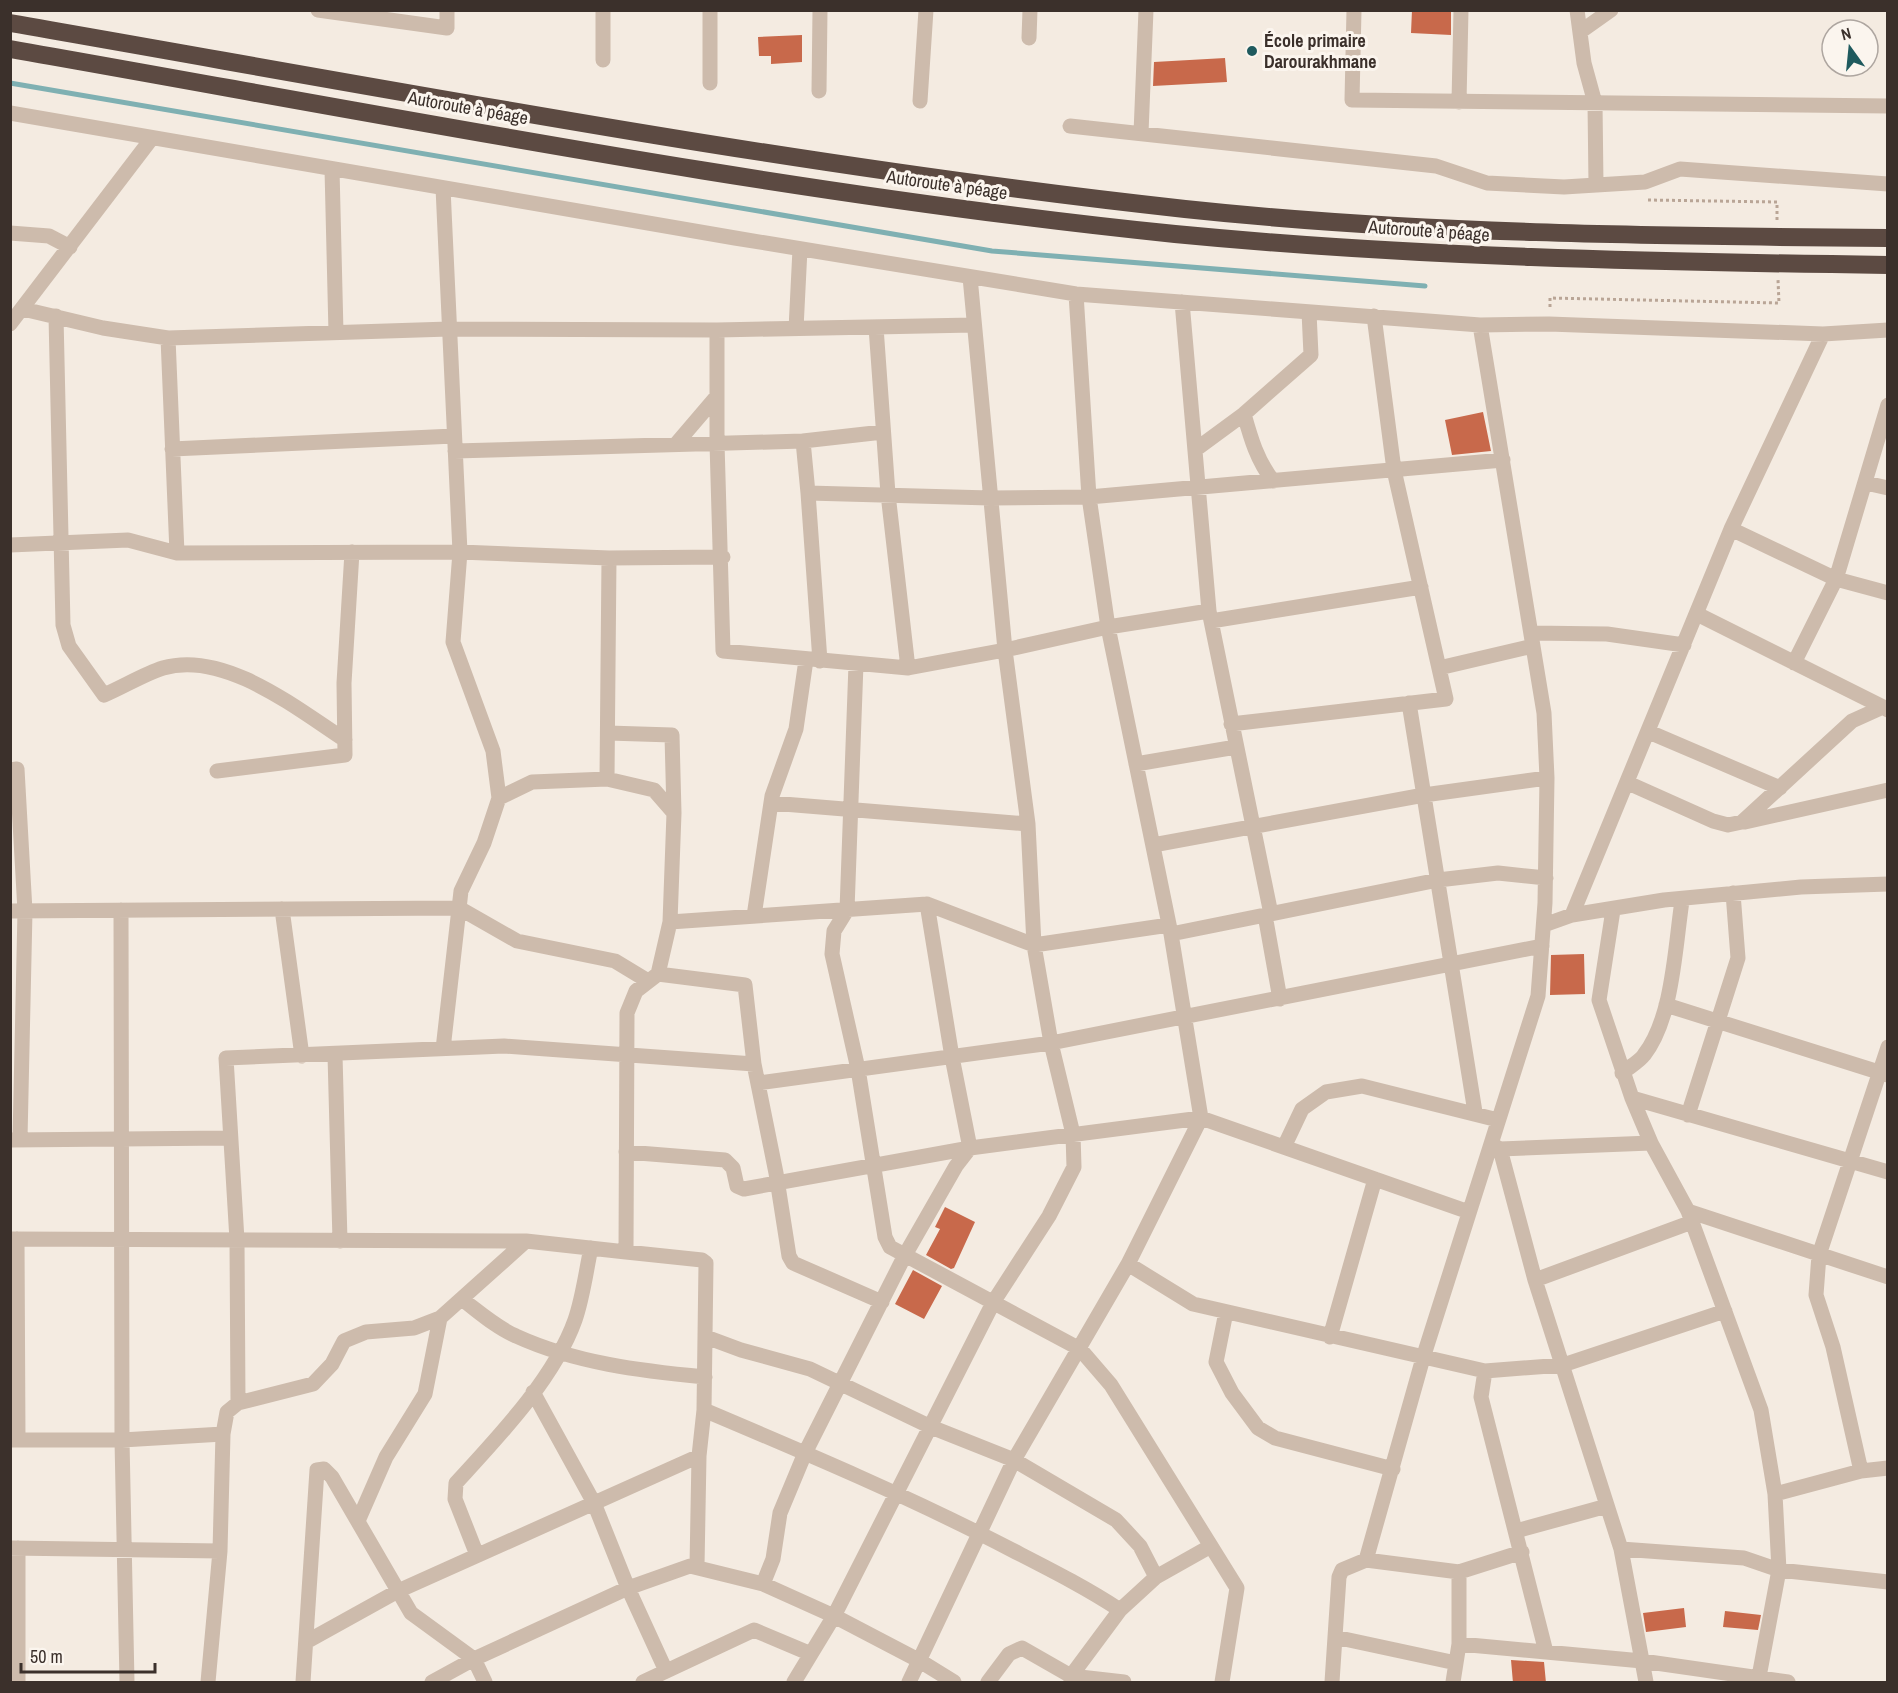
<svg xmlns="http://www.w3.org/2000/svg" width="1898" height="1693" font-family="'Archivo Narrow',sans-serif">
  <style>
    .lines { fill: none; stroke-linecap: round; stroke-linejoin: round }
    .stream { stroke: #7fb0b2; stroke-width: 5 }
    .building { fill: #c8694b }
    .path { stroke: #b9a596; stroke-width: 3; stroke-dasharray: 3 3; stroke-linecap: butt }
    .minor { stroke: #cdbbac; stroke-width: 15 }
    .highway { stroke: #5c4a42; stroke-width: 18 }
    .poi-dot { fill: #1f5a5e; stroke: #fbf5ee; stroke-width: 2 }
    .labels { text-anchor: middle; stroke-width: 6; stroke-linejoin: round; paint-order: stroke }
    .poi-label { font-size: 18px; font-weight: bold; fill: #3b302b; stroke: #fbf5ee; text-anchor: start }
    .street-label { font-size: 18px; fill: #3b302b; stroke: #fbf5ee }
  </style>
  <rect width="100%" height="100%" fill="#f4ebe1"/>
  <g class="lines">
    <path class="stream" d="M10 83 992 251 1425 286"/>
  </g>
  <path class="building" d="M1412 10H1451V35L1411 33Z
    M802 35V62L771 64V56H759L758 37Z
    M1225 58 1227 82 1153 86 1154 62Z
    M1483 412 1491 451 1452 455 1445 420Z
    M1584 954 1585 994 1550 995 1551 955Z
    M945 1207 975 1222 954 1268 951 1269 926 1255 940 1229 935 1227Z
    M913 1270 942 1286 924 1319 895 1304Z
    M1684 1608 1686 1627 1646 1632 1643 1613Z
    M1725 1611 1761 1615 1758 1630 1723 1627Z
    M1511 1660 1544 1662 1546 1683H1513Z"/>
  <g class="lines">
    <path class="path" d="M1648 200 1777 202V220
      M1550 307V298L1779 303 1778 280"/>
    <path class="minor" d="M318 10 447 28V10
      M1354 10 1352 100 1888 106
      M1577 10 1584 63 1595 103 1596 185
      M1580 32 1611 10
      M1029 38 1030 10
      M603 60V10
      M710 83V10
      M819 91 820 10
      M920 101 926 10
      M1459 102 1461 10
      M10 113 735 238 1076 294 1480 325 1549 324 1823 334 1888 330
      M1070 126 1436 166 1487 183 1564 187 1645 182 1680 169 1888 184
      M1141 133 1146 10
      M332 169 336 333
      M10 233 49 236 70 247
      M1182 302 1209 611 1271 914
      M23 309 103 328 168 338 449 329 717 330 974 325
      M56 316 63 625 69 646 104 695C123 687 144 674 163 668 224 650 296 708 345 740
      M10 324 152 138
      M876 327 888 494 908 668
      M796 329 800 249
      M717 330V443L723 651 908 668 1005 650 1108 627 1209 611
      M168 338 177 553
      M1244 414C1251 439 1257 460 1273 481
      M883 432 803 441 808 493 990 498 1089 497 1503 460
      M676 444 717 396
      M172 449 454 436
      M1195 450 1244 414 1311 355 1309 312
      M455 451 803 441
      M1866 483 1888 488
      M808 493 820 661
      M1731 529 1836 579 1888 593
      M10 545 128 540 177 553 460 552 609 558 723 557
      M1697 614 1883 707
      M1211 621 1421 587
      M1531 633 1607 634 1684 645
      M1794 663 1836 579 1888 405
      M856 664 847 910 834 931 832 954 858 1069 885 1237 890 1247 1080 1349 1111 1385 1237 1588 1222 1682
      M1439 668 1533 646
      M1409 703 1475 1112
      M1231 724 1446 699 1394 470 1374 316
      M1649 732 1780 788
      M608 733 672 735 674 813
      M1136 764 1236 747
      M10 770 17 769 25 911 20 1139
      M217 771 345 755 344 683 352 552
      M1628 783 1713 821 1728 825 1742 822 1852 721 1883 707 1888 710
      M499 798 532 782 607 779
      M771 803 1028 824
      M1745 822 1888 790
      M1153 845 1424 795 1547 778
      M282 909 302 1056
      M121 910 122 1440 127 1682
      M1613 910 1599 1000 1632 1098 1651 1143 1688 1211 1761 1410 1775 1494 1779 1570 1758 1682
      M10 911 459 908 517 941 615 961 648 981
      M1265 915 1280 999
      M1572 915 1731 529 1823 334
      M754 916 772 796 796 729 806 660
      M670 922 927 904 1034 945 1169 925
      M1544 925 1572 915 1664 900 1801 887 1888 884
      M1171 934 1438 880 1498 873 1546 878
      M658 974 745 985 754 1064 776 1173 789 1256 793 1263 882 1302
      M1666 1005 1888 1075
      M443 1049 461 891 484 843 499 798 493 751 453 642 460 552 443 188
      M335 1055 340 1241
      M1622 1073C1629 1067 1639 1062 1644 1055 1673 1018 1675 947 1682 901
      M758 1083 1051 1043 1542 946
      M1632 1098 1888 1172
      M1688 1115 1738 958 1733 893
      M10 1140 230 1138
      M1493 1145 1500 1149 1651 1143
      M1284 1147 1302 1109 1326 1092 1362 1086 1498 1120
      M1500 1149 1535 1280 1621 1549 1646 1682
      M626 1152 725 1160 733 1168 737 1186 744 1189 970 1148 1201 1118 1469 1212
      M1688 1211 1888 1277
      M10 1239 526 1241 626 1252 627 1013 636 991 658 974 670 922 674 813 654 790 607 779 609 558
      M17 1239 18 1440
      M1128 1264 1193 1304 1485 1371 1563 1365 1725 1311
      M1535 1280 1692 1222
      M463 1300C479 1312 497 1328 516 1336 575 1363 641 1371 705 1377
      M1226 1312 1216 1362 1232 1393 1258 1428 1275 1438 1393 1469
      M706 1337 741 1350 810 1369 931 1427 1014 1460 1116 1520 1140 1546 1156 1577 1120 1610 1071 1676V1682
      M1330 1337 1375 1179
      M1485 1371 1481 1397 1546 1652
      M533 1392 594 1503 628 1588 666 1671
      M238 1403 237 1240 226 1058 504 1046 754 1064
      M704 1410C808 1454 912 1498 1012 1550 1049 1569 1085 1587 1120 1610
      M10 1440H122L223 1434
      M1861 1471 1833 1347 1816 1295 1819 1255 1888 1047
      M1775 1494 1861 1471 1888 1468
      M358 1521 386 1457 425 1394 440 1318
      M1516 1531 1607 1506
      M10 1548 220 1551
      M18 1548V1682
      M1621 1549 1744 1558 1779 1570 1888 1582
      M477 1555 455 1499 456 1483C498 1437 554 1379 575 1320 583 1297 586 1271 591 1248
      M1366 1560 1423 1358 1538 996 1545 903 1547 778 1544 713 1480 325
      M697 1566 699 1456
      M1156 1577 1211 1546
      M763 1584 773 1559 780 1513 805 1453 905 1255 956 1166 970 1148 952 1057 927 904
      M1335 1637 1456 1663
      M306 1642 398 1591 699 1456 704 1410 706 1263 702 1260 626 1252
      M1459 1644 1642 1661 1788 1682
      M208 1682 220 1551 223 1434 227 1412 238 1403 313 1384 332 1364 344 1341 366 1332 414 1328 440 1318 526 1241
      M303 1682 317 1470 324 1469 332 1477 411 1613 474 1659 485 1682
      M432 1682 474 1659 628 1588 690 1566 763 1584 834 1616 920 1661 954 1682
      M643 1682 754 1630 811 1654
      M794 1682 834 1616 994 1301 1049 1216 1074 1167 1073 1134 1051 1043 1034 945 1028 824 1005 650 970 277
      M909 1682 1014 1460 1128 1264 1201 1118 1171 934 1108 627 1089 497 1076 294
      M988 1682 1009 1654 1022 1648 1071 1676 1124 1682
      M1332 1682 1339 1577 1342 1570 1366 1560 1459 1572 1522 1552
      M1453 1682 1459 1644V1572"/>
    <path class="highway" d="M10 23C401 91 790 166 1185 209 1418 234 1653 236 1888 238
      M10 49C397 117 784 194 1175 234 1412 257 1650 262 1888 265"/>
  </g>
  <circle class="poi-dot" cx="1252" cy="51" r="6"/>
  <g class="labels">
    <g class="poi-label">
      <text x="1264" y="47">École primaire<tspan x="1264" dy="21">Darourakhmane</tspan></text>
    </g>
    <g class="street-label">
      <text transform="translate(468 108) rotate(10)" y="6">Autoroute à péage</text>
      <text transform="translate(947 185) rotate(8)" y="6">Autoroute à péage</text>
      <text transform="translate(1429 231) rotate(4)" y="6">Autoroute à péage</text>
    </g>
  </g>
  <rect width="1898" height="1693" fill="none" stroke="#3b302b" stroke-width="24"/>
  <g transform="translate(1850 48) rotate(345)"><circle r="28" fill="#fbf5ee" stroke="#aea6a0" stroke-width="1.5"/>
  <path d="M0-4.5L10 22L0 15L-10 22Z" fill="#1f5a5e"/>
  <text y="-9" font-size="16" font-weight="bold" text-anchor="middle" fill="#3b302b">N</text>
  </g>
  <path d="M21 1663v9h134v-9" fill="none" stroke="#3b302b" stroke-width="3"/>
  <text x="30" y="1663" font-size="18" fill="#3b302b" stroke="#fbf5ee" stroke-width="4.5" paint-order="stroke">50 m</text>
</svg>
